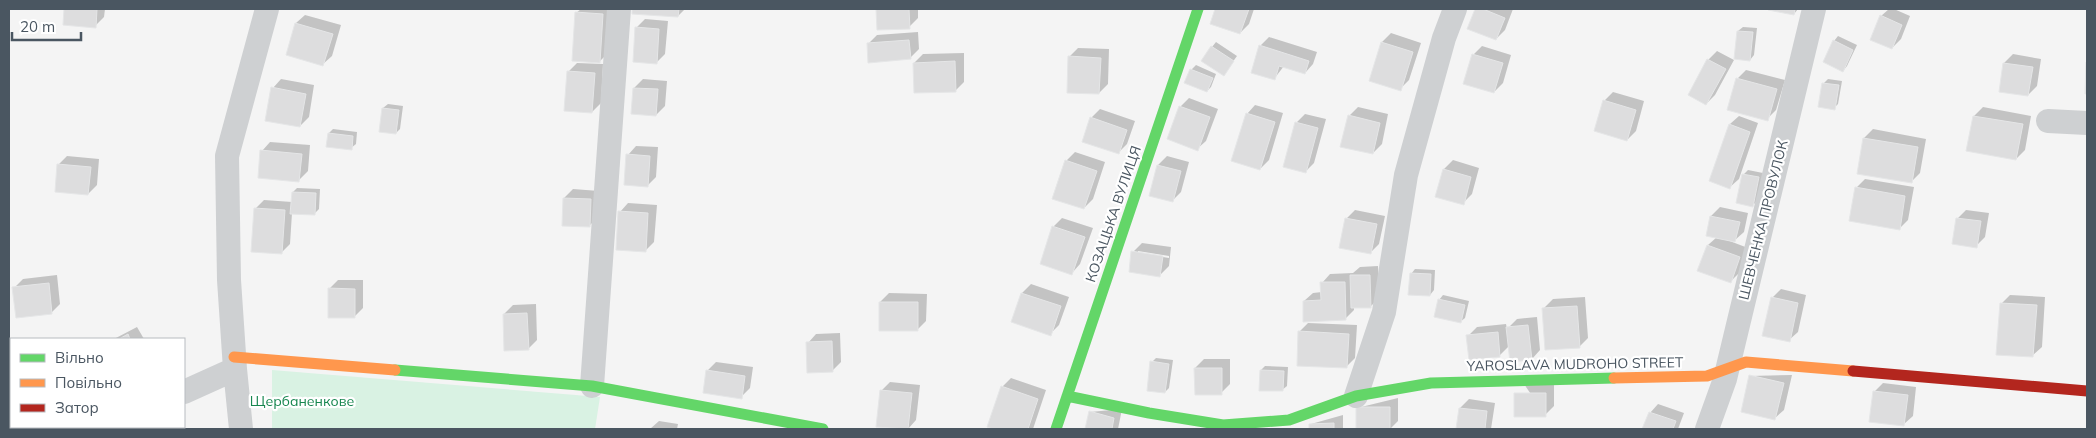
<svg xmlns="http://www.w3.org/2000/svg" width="2096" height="438" font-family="Mulish,sans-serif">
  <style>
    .green { fill: #d9f2e3 }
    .shadow { fill: #0003; fill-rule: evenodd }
    .building { fill: #ddddde; stroke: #e5e6e7 }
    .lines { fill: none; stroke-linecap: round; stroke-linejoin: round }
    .street { stroke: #ced0d2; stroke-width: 24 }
    .fast { stroke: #63d668; stroke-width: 11 }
    .slow { stroke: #ff974d; stroke-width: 11 }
    .jam { stroke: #b3261e; stroke-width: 11 }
    .labels { text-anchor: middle; stroke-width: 4.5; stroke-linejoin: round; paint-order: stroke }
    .street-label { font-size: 14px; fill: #4a5661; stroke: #fff }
    .park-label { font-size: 14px; fill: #17864f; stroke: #fff }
  </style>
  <rect width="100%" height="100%" fill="#f4f4f4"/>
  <path class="green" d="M272 370 600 397 595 429H272Z"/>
  <path class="shadow" d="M65 9H105L104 17 95 26 64 24Z
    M581 9H611L608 53 598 63 576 13Z
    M634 9H685L678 16 633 13Z
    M878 9H918V18L909 27 878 28Z
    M1216 9H1254L1249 24 1240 33 1211 23Z
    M1477 9H1513L1505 30 1496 39 1469 28Z
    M1769 9H1798L1794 14Z
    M1889 9H1894L1910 16 1901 39 1892 48 1881 16Z
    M305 15 341 25 332 56 323 64 296 23Z
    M645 19 668 21 665 54 656 63 636 28Z
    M1743 27 1757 28 1754 55 1750 60 1738 31Z
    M918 32 919 49 910 58 868 44 877 35Z
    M1391 33 1421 43 1409 80 1400 89 1370 80 1382 42Z
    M1838 36 1857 45 1847 66 1843 71 1834 41Z
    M1269 37 1317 52 1313 64 1305 73 1284 66 1274 79 1260 46Z
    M1216 42 1237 56 1224 74 1212 47Z
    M1482 46 1511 55 1503 83 1494 92 1473 55Z
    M1078 48 1109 49 1108 84 1099 93 1069 57Z
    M1717 51 1734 60 1715 95 1706 104 1708 60Z
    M964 53V82L955 91 914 63 923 54Z
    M2013 54 2041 59 2037 86 2028 95 2004 63Z
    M577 63 603 64 601 103 592 112 568 72Z
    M1196 65 1216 74 1211 87 1207 91 1191 70Z
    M1746 70 1785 80 1776 110 1767 119 1737 79Z
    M281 79 314 85 309 117 300 126 273 88Z
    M643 79 667 81 665 106 656 115 634 88Z
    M1828 79 1842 81 1838 104 1834 108 1820 106 1824 83Z
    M1613 92 1644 101 1636 131 1627 140 1604 101Z
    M1189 98 1218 109 1206 141 1197 149 1180 107Z
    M388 104 403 106 400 129 396 133 383 108Z
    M1255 105 1283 113 1269 160 1260 169 1247 114Z
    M1358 107 1388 114 1382 144 1373 153 1349 116Z
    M1983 107 2031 116 2025 150 2016 159 1974 116Z
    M1100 109 1135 121 1127 144 1118 153 1091 118Z
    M1305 114 1326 119 1314 163 1305 172 1296 123Z
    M1739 116 1758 123 1739 179 1730 187V124Z
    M333 129 357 132 356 144 351 148 329 133Z
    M1873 129 1926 139 1920 173 1911 182 1864 138Z
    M270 142 310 145 308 171 299 180 262 151Z
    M636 146 658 147 656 177 647 186 628 155Z
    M1075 152 1105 162 1093 199 1084 208 1066 161Z
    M67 156 99 159 97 185 88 194 58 165Z
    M1167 156 1189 162 1181 192 1172 201 1158 165Z
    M1453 160 1479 168 1472 194 1463 203 1436 196 1444 169Z
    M1748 170 1763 173 1757 201 1753 205 1743 175Z
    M1865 179 1914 187 1908 220 1900 228 1856 188Z
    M297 188 320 189 319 209 314 214 292 213 290 244 281 253 255 209 264 200 292 202 293 192Z
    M573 189 599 191 598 217 589 226 564 198Z
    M628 203 657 205 654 242 645 251 620 212Z
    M1720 207 1748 213 1744 232 1735 240 1728 239 1727 240 1748 248 1739 273 1730 282 1708 245 1717 237 1707 235 1711 216Z
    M1355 210 1385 216 1379 244 1370 253 1346 219Z
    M1966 210 1989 213 1985 237 1976 246 1957 219Z
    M1062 218 1093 228 1080 264 1072 273 1053 227Z
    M1142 243 1171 247 1169 266 1160 275 1133 252ZM1138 251 1169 256V258L1138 253Z
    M1378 266 1379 298 1370 307H1354V310L1345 319 1304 301 1313 293 1322 292V283L1330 274 1353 273 1360 267Z
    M1415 269 1435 270 1434 290 1430 295 1411 274Z
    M57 275 60 304 51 313 14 288 23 279Z
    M338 280H363V308L354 317 329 289Z
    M1031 284 1069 297 1059 325 1050 334 1013 322 1022 293Z
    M1781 289 1806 295 1798 332 1789 340 1772 298Z
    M889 293 927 294 926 321 917 330 880 302Z
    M1443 295 1469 301 1465 318 1460 322 1439 300Z
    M2010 295 2045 297 2042 347 2033 355 2001 304Z
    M1585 297 1588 338 1579 347 1544 308 1553 299Z
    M536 304 537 340 528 349 504 314 513 305Z
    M1537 317 1540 350 1532 359 1510 345 1499 356 1468 336 1477 327 1506 324 1507 329 1517 319Z
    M1308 323 1357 325 1355 358 1346 367 1299 332Z
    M137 327 144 339H114Z
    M840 333 841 362 832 371 808 343 816 334Z
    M1156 358 1173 360 1169 388 1165 392 1152 362Z
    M1204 359H1230V384L1221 393 1195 368Z
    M716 362 753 367 750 388 741 397 707 371Z
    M1265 366 1288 367 1287 386 1282 390 1261 370Z
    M1792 375 1784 410 1775 418 1750 376Z
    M1011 378 1046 390 1033 429H997L989 427 1002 387Z
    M890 382 920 385 916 420 908 429 877 426 881 391Z
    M1883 383 1916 387 1913 416 1904 424 1874 392Z
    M1524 384H1554V406L1545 415Z
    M1398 398V421L1390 429H1357V408Z
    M1469 399 1495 403 1491 429H1457L1460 408Z
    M1658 404 1684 413 1678 429H1644L1650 413Z
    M1122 409 1118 429H1086L1090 412Z
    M1343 415V429H1311V424Z
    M659 421 678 424 677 429H650Z"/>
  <path class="building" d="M64 9H97L96 28 63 25Z
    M632 9H679L678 17 632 14Z
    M876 9H909L910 29 877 30Z
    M1215 9H1249L1240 34 1210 24Z
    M1475 9H1483L1505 18 1496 40 1467 29Z
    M1768 9H1795L1794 15 1768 10Z
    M575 12 603 14 600 63 572 61Z
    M1880 15 1902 25 1892 49 1870 40Z
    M295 23 333 34 323 66 286 55Z
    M635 27 659 29 657 64 633 62Z
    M1737 31 1753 32 1750 61 1734 59Z
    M909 40 911 59 868 63 867 43Z
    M1833 40 1853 50 1843 72 1823 62Z
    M1381 42 1413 52 1401 91 1369 81Z
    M1259 45 1309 61 1305 74 1279 66 1275 80 1251 73Z
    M1211 46 1234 61 1224 76 1201 61Z
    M1472 54 1503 63 1494 93 1463 84Z
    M1068 56 1101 58 1099 94 1067 93Z
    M1707 59 1726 69 1706 105 1688 95Z
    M955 61 956 92 914 93 913 63Z
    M2086 62H2087V94H2085Z
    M2003 63 2033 67 2028 96 1999 92Z
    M1190 69 1213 78 1207 92 1184 83Z
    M567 71 595 73 592 113 564 111Z
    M1736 78 1777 89 1768 121 1727 110Z
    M1822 83 1839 85 1835 110 1818 107Z
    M271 87 306 94 300 127 265 121Z
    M633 88 658 89 656 116 631 114Z
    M1603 100 1636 110 1627 141 1594 131Z
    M1179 106 1210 117 1198 151 1167 139Z
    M382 108 399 110 396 134 379 132Z
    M1246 113 1275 122 1260 170 1231 161Z
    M1348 115 1380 123 1373 154 1340 147Z
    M1973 116 2023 124 2016 160 1966 151Z
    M1090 117 1127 130 1119 154 1082 142Z
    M1295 122 1318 128 1306 173 1283 167Z
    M1729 124 1750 132 1730 189 1709 181Z
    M328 133 353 136 352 150 326 147Z
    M1863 138 1918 147 1912 183 1857 174Z
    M260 150 302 154 299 182 258 178Z
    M626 154 650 156 648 187 624 185Z
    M1065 160 1097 171 1084 209 1052 199Z
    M57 164 91 167 88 195 55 192Z
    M1157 165 1181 171 1173 202 1149 196Z
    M1443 169 1471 177 1464 205 1435 197Z
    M1742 174 1759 177 1753 207 1736 203Z
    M1855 187 1905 196 1900 230 1849 221Z
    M292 192 316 193 315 215 290 214Z
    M563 198 591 199 590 227 562 226Z
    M254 208 285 210 282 254 251 252Z
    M618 211 648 213 646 252 616 250Z
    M1710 216 1740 222 1735 242 1706 236Z
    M1345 218 1377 224 1371 254 1339 248Z
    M1956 218 1981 221 1977 248 1952 244Z
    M1052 226 1085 237 1072 275 1040 264Z
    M1707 245 1740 257 1731 283 1697 271Z
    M1131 251 1163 256 1160 277 1129 272Z
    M1410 273 1431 274 1430 296 1408 295Z
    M1350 275H1370L1371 308H1351Z
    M1320 282H1345L1346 320 1303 322V301L1321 300Z
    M49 283 52 314 16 318 12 287Z
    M328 288 355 289V318H328Z
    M1021 293 1061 306 1051 336 1011 322Z
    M1771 297 1798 303 1790 342 1762 336Z
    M1438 299 1465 305 1461 323 1434 317Z
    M879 302H918V331H879Z
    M2000 303 2037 305 2033 357 1996 355Z
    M1577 306 1580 348 1545 350 1542 308Z
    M527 313 529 350 504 351 503 314Z
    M1528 325 1532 360 1510 362 1506 327Z
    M1298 331 1349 334 1347 368 1297 366Z
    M1498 332 1500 357 1469 360 1466 335Z
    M128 334 130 339H119Z
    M832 341 833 372 807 373 806 342Z
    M1150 361 1169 364 1165 393 1147 391Z
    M1194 368H1222V395H1195Z
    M706 370 745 376 742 399 703 393Z
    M1260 370 1284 371 1283 391H1259Z
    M1749 375 1784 383 1775 420 1741 412Z
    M1001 386 1038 399 1028 429H993L987 427Z
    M880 390 912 393 908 429 876 427Z
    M1873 391 1908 395 1904 426 1869 422Z
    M1514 393H1546V417H1514Z
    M1356 407H1390V429H1356Z
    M1459 408 1487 411 1485 429H1456Z
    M1089 411 1114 418 1112 429H1085Z
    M1649 412 1676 421 1673 429H1642Z
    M1334 423V429H1309V424Z"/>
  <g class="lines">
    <path class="street" d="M2048 121 2087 123
      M592 386 619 9
      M184 392 235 369
      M1356 396 1384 312 1406 175 1444 38 1455 9
      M128 429 131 427
      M241 429 235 369 229 280 227 156 267 9
      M1707 429 1725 379 1814 9"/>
    <path class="fast" d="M395 370 592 386 823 429
      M1067 396 1149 413 1223 425 1289 420 1356 396 1431 383 1614 378
      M1056 429 1198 9"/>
    <path class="slow" d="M234 357 395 370
      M1614 378 1707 376 1746 362 1853 371"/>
    <path class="jam" d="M1853 371 2087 391"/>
  </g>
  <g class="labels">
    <g class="street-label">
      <text transform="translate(1113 214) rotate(-71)" y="5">КОЗАЦЬКА ВУЛИЦЯ</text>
      <text transform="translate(1763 220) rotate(-76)" y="5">ШЕВЧЕНКА ПРОВУЛОК</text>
      <text transform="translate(1575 364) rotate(-1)" y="5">YAROSLAVA MUDROHO STREET</text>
    </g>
    <g class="park-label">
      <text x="302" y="406">Щербаненкове</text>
    </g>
  </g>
  <rect width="2096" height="438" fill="none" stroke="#4a5661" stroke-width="20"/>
  <rect x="10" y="338" width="175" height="90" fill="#ffffff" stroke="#b7bbc0"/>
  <rect x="20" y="354" width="25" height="8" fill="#63d668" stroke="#b7bbc0"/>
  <text x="55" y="363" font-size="15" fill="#4a5661">Вільно</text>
  <rect x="20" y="379" width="25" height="8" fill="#ff974d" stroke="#b7bbc0"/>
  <text x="55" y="388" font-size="15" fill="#4a5661">Повільно</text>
  <rect x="20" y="404" width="25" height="8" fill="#b3261e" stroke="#b7bbc0"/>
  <text x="55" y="413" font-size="15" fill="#4a5661">Затор</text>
  <path d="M12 32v8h69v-8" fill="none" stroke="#4a5661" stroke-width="2.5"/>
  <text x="20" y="32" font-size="15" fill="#4a5661" stroke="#ffffff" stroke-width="4" paint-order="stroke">20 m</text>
</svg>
